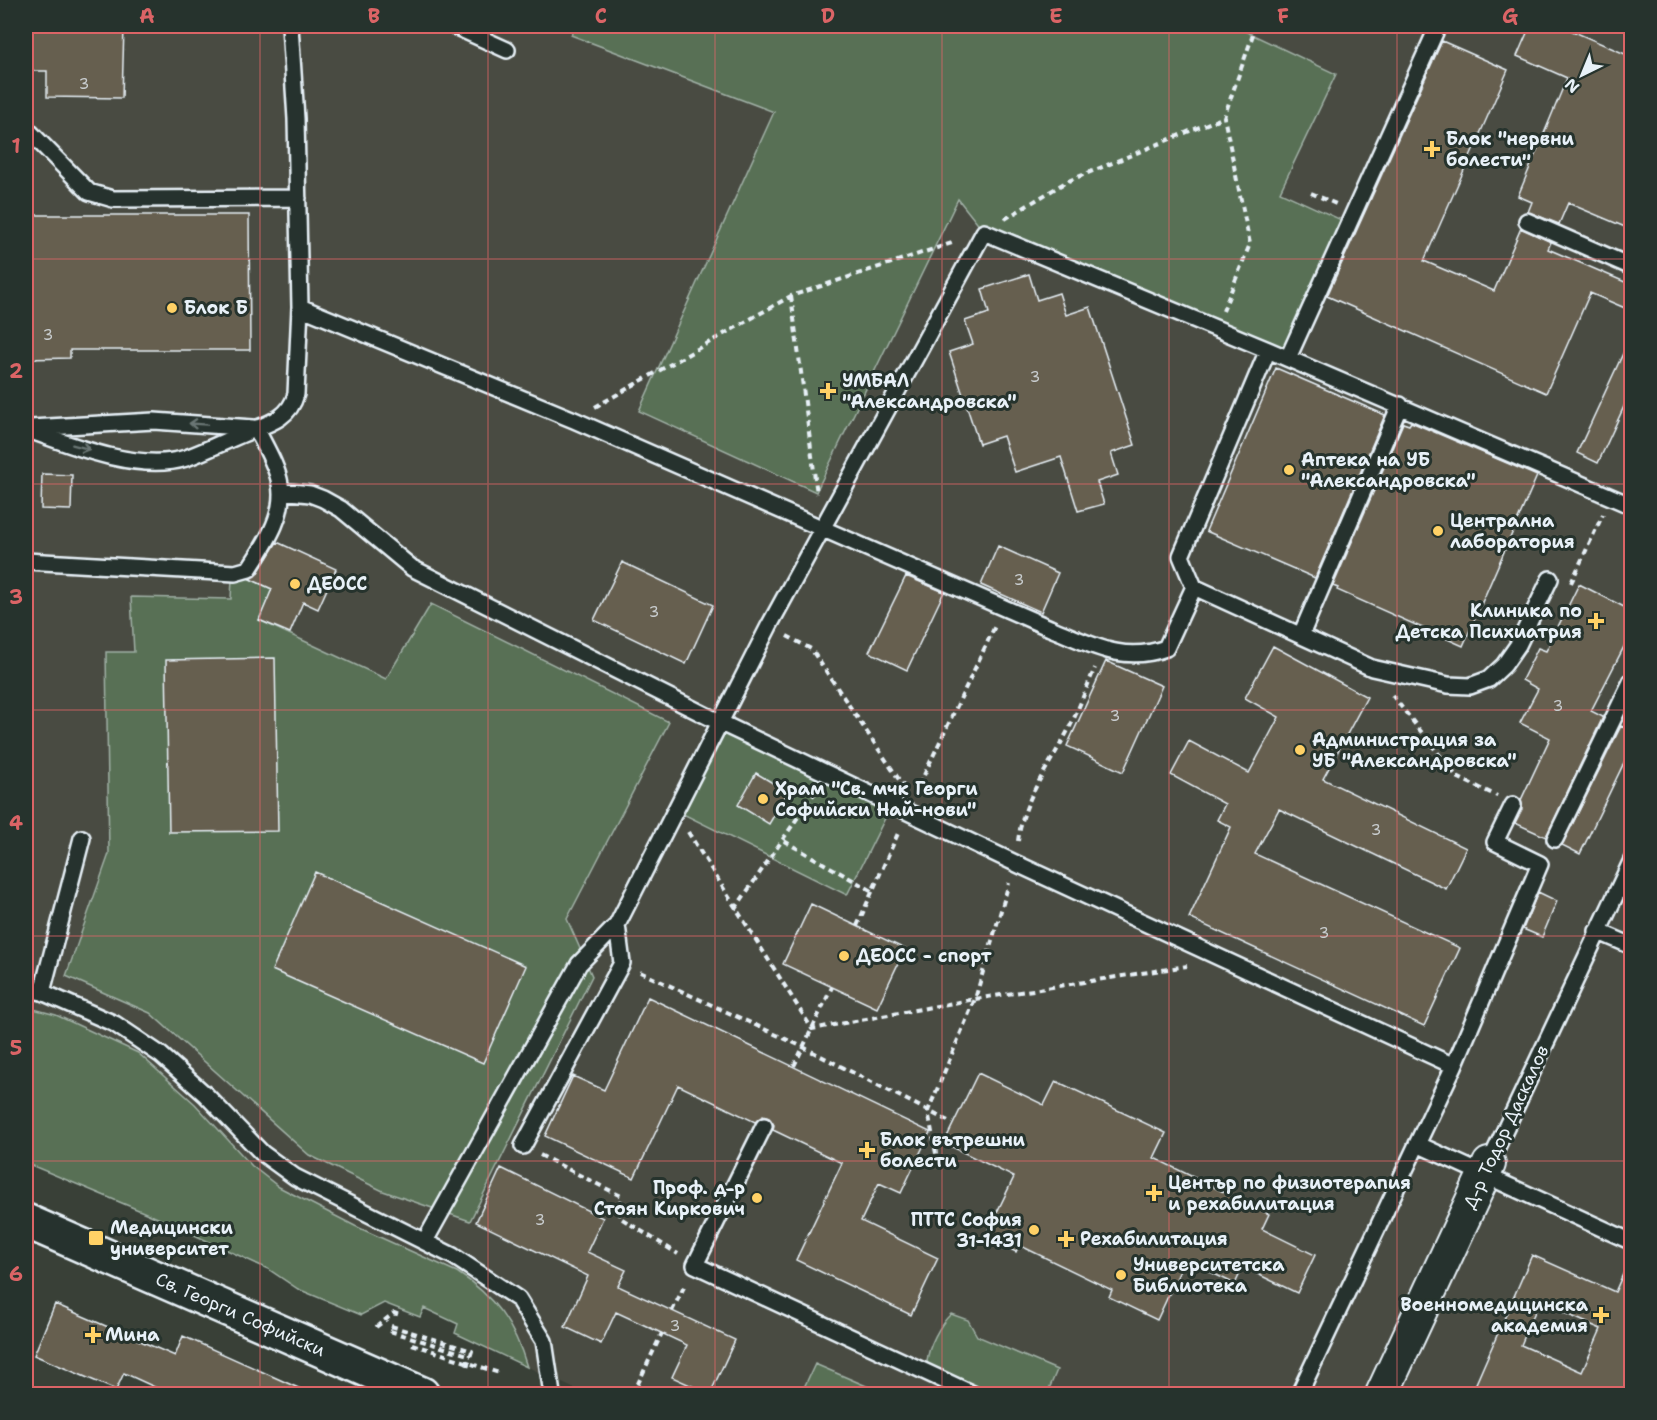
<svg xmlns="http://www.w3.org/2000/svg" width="1657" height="1420" font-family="'Shantell Sans',sans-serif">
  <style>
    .built { fill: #494c42 }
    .green { fill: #597055; stroke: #a0b0a6; stroke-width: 1.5 }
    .building { fill: #665e4f; stroke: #e8f1f8; stroke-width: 1.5; fill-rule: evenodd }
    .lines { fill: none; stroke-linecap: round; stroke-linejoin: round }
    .lane-casing { stroke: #e8f1f8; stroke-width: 20 }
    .street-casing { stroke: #e8f1f8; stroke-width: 36 }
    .secondary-casing { stroke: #e8f1f8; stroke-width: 38 }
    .path { stroke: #e8f1f8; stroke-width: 4; stroke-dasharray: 6 4.5; stroke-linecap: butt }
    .lane { stroke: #26332d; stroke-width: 15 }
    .street { stroke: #26332d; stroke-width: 32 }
    .secondary { stroke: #26332d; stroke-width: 33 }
    .oneway { stroke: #6a7674 }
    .grid { fill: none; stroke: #db6466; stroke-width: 1.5; stroke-opacity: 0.55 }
    .poi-dot { fill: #ffd166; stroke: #26332d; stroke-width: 2 }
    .labels { text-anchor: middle; stroke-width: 6; stroke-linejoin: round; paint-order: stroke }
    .number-label { font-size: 15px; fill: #c8ccce }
    .poi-label { font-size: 18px; font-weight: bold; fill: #e8f1f8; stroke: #26332d; text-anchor: start }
    .street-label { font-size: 18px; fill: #e8f1f8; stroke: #26332d }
    .neatline { fill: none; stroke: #db6466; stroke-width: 2 }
    .grid-label { font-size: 20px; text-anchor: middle; font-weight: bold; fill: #db6466 }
  </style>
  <rect width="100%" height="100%" fill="#394037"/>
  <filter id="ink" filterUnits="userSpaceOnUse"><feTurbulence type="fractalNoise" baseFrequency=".0167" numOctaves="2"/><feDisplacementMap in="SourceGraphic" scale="12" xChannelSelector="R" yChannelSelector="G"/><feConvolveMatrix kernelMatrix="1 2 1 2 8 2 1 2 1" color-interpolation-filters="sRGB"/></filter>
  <g filter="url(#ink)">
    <path class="built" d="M26 26H1631V1394H586L455 1333 458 1324 424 1308 420 1317 384 1303 361 1315 298 1289 268 1269 153 1216 26 1163Z"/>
    <path class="green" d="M576 26H1234L1336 74 1280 192 1348 223 1288 358 984 232 958 199 816 492 639 411 774 112 571 35Z
      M248 578 272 589 259 620 386 679 431 604 669 722 567 919 592 976 470 1221 383 1191 309 1155 150 1013 66 976 109 854 106 652H134L131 597 231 599 232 579Z
      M723 728 889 810 847 895 681 813Z
      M26 1007 56 1015 138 1053 195 1104 252 1166 279 1187 355 1226 457 1272C494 1296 515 1325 527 1367L455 1333 458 1324 424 1308 420 1317 384 1303 361 1315 298 1289 268 1269 153 1216 26 1163Z
      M951 1314 968 1320 977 1336 1057 1370 1047 1394H991L931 1368 927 1362C928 1347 940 1324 951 1314Z
      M815 1364 871 1388 868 1394H801Z"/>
    <path class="building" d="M26 26H124L122 98 47 97V71H26Z
      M1530 26H1575L1572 31 1632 57V211L1625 227 1568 203 1559 224 1528 212 1532 202 1518 196 1567 78 1517 56Z
      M1442 41 1508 70 1424 261 1494 291 1521 228 1551 242 1548 249 1632 285V311L1590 293 1546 393 1327 296Z
      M26 215H249L250 350H70V358L26 359Z
      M1029 274 1037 300 1059 293 1066 315 1090 307 1135 445 1111 453 1118 475 1097 482 1104 504 1078 511 1061 457 1015 472 1003 436 979 444 949 352 973 344 965 321 989 313 982 289Z
      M1632 334V389L1598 463 1577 453Z
      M1276 368 1385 415 1315 578 1206 531Z
      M1411 422 1537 476 1463 646 1337 590 1338 588 1333 586 1403 423 1409 425Z
      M42 474 72 475 71 510 41 509Z
      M277 542 336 569 318 609 303 602 290 633 259 620 272 589 250 579 257 574Z
      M998 546 1058 573 1041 612 981 585Z
      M622 562 713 605 686 664 594 620Z
      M906 576 944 592 907 670 869 652Z
      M1579 584 1632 611V631L1591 711 1603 717 1546 837 1515 823 1522 809 1521 800 1550 738 1520 723 1538 689 1522 680 1538 648 1546 651Z
      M1273 646 1367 697 1323 779 1466 848 1446 889 1279 809 1255 854 1460 948 1424 1026 1189 918 1231 827 1217 820 1225 804 1171 775 1189 741 1249 773 1279 717 1245 698Z
      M275 658 278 831 169 832 166 660Z
      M1106 661 1162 686 1123 772 1067 746Z
      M1621 726 1632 731V746L1580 854 1562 845Z
      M756 773 788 792 769 824 738 805Z
      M315 872 526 966 483 1063 272 970Z
      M1538 892 1557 901 1542 937 1523 929Z
      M811 904 905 949 877 1008 783 964Z
      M648 997 930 1132 901 1193 879 1183 861 1221 938 1258 911 1315 796 1260 842 1163 773 1130 774 1125 769 1118 763 1116 755 1122 678 1085 634 1178 545 1136 573 1076 604 1090Z
      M978 1073 1044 1105 1056 1081 1166 1133 1154 1158 1269 1214 1262 1229 1315 1255 1297 1293 1243 1267 1235 1284 1185 1260 1157 1320 1109 1297 1112 1290 1019 1245 1016 1252 985 1237 1014 1177 944 1143Z
      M501 1168 603 1218 587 1252 626 1270 618 1286 735 1340 710 1394 672 1377 687 1345 657 1331 616 1312 601 1344 565 1327 588 1276 476 1222Z
      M1632 1254V1395H1471L1532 1255 1615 1292ZM1539 1302 1601 1329 1582 1372 1521 1345Z
      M55 1304 175 1356 183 1336 314 1395H172L124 1373 116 1390 34 1355Z"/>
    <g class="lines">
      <defs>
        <path id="lane" d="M454 26 507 50
          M26 128 89 192 113 199 298 198
          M1527 221 1632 267
          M300 307 574 420 1050 628C1091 644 1122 664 1166 648L1194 587 1372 668 1448 685 1470 686 1489 679 1504 665 1518 645 1550 579
          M1288 358 1438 26
          M31 428 154 421 253 428
          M26 429C70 445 139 473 186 458 206 451 225 441 245 433 267 424 289 420 296 394L300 307 296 119 290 26
          M281 491 310 494 323 499 341 509 412 568 719 722 1015 863 1454 1066
          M26 561 235 573 249 569C265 544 286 515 280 484 277 465 264 445 256 428
          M1194 587 1181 556 1268 350
          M1301 635 1400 405
          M1555 839 1632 680
          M1597 931 1632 946
          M26 989 42 992 115 1024 161 1055 206 1095 262 1153 295 1177 453 1256 518 1299 544 1341 552 1394
          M42 992 82 838
          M764 1126 695 1265 973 1394
          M1417 1144 1632 1242
          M523 1146 622 963 617 925 769 626 984 232 1268 350 1632 506
          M1489 1164 1632 860
          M425 1241 579 964 617 925
          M1299 1394 1454 1066 1540 864 1495 842 1513 805"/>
        <path id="street" d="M1382 1394 1489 1164"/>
        <g id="secondary">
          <path id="s1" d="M26 1221 422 1394"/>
        </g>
      </defs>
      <use href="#lane" class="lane-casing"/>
      <use href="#street" class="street-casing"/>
      <use href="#secondary" class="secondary-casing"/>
      <path class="path" d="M1311 193 1336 204
        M1005 219 1066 182 1224 117
        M791 296 817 494
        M1223 311 1250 244 1224 117 1256 26
        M595 407 791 296 955 242
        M1571 583 1603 514
        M787 636 811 649 904 787
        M1392 695 1457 777 1497 796
        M915 794 996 624
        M688 832 812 1029 975 999 1187 966
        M784 841 874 892
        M1018 841C1023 800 1046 771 1065 736 1077 715 1085 690 1095 668
        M735 909 816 791
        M857 926 899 831
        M640 972 803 1047 950 1122
        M794 1066 832 987
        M540 1155 621 1196 619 1217 678 1254
        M938 1164 928 1111 975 999 1009 883
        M672 1311 686 1283
        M391 1326 472 1351 467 1367
        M376 1327 394 1313 400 1315
        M390 1331 471 1356
        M412 1344 499 1373
        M633 1394 662 1333"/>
      <use href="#lane" class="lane"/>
      <use href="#street" class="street"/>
      <use href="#secondary" class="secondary"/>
    </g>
    <defs><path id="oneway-shaft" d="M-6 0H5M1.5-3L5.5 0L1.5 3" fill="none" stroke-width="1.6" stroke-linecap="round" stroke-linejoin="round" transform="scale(1.5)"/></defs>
    <g class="oneway">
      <use href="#oneway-shaft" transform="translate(198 424) rotate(-176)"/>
      <use href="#oneway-shaft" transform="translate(81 447) rotate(15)"/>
    </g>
  </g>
  <path class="grid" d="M260 26V1394M488 26V1394M715 26V1394M942 26V1394M1169 26V1394M1397 26V1394M26 259H1632M26 484H1632M26 710H1632M26 936H1632M26 1161H1632"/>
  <g class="poi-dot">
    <path d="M1429 140h6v6h6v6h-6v6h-6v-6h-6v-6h6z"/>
    <circle cx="172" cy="308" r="6"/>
    <path d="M825 382h6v6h6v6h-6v6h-6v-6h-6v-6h6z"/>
    <circle cx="1289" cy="470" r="6"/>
    <circle cx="1438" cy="531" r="6"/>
    <circle cx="295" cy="584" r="6"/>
    <path d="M1593 612h6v6h6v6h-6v6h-6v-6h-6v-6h6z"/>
    <circle cx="1300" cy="750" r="6"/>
    <circle cx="763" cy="799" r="6"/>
    <circle cx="844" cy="956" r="6"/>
    <path d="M864 1141h6v6h6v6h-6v6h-6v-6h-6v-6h6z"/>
    <path d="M1151 1184h6v6h6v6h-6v6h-6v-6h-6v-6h6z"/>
    <circle cx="757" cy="1198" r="6"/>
    <circle cx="1034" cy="1230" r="6"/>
    <rect x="88" y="1230" width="16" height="16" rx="3"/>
    <path d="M1063 1230h6v6h6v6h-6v6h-6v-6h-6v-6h6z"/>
    <circle cx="1121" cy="1275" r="6"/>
    <path d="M1598 1306h6v6h6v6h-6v6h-6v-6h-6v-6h6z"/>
    <path d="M90 1326h6v6h6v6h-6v6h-6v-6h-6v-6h6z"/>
  </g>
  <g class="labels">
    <g class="number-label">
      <text x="84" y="89">3</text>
      <text x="48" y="340">3</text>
      <text x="1035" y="382">3</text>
      <text x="1019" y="585">3</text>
      <text x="654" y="617">3</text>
      <text x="1558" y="711">3</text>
      <text x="1115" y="721">3</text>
      <text x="1376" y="835">3</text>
      <text x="1324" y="938">3</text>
      <text x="540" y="1225">3</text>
      <text x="675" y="1331">3</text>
    </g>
    <g class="poi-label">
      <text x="1446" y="145">Блок "нервни<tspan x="1446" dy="21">болести"</tspan></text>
      <text x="184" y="314">Блок Б</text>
      <text x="842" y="387">УМБАЛ<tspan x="842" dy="21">"Александровска"</tspan></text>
      <text x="1301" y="466">Аптека на УБ<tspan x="1301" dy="21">"Александровска"</tspan></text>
      <text x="1450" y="527">Централна<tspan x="1450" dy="21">лаборатория</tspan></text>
      <text x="307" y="590">ДЕОСС</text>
      <text x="1582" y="617" text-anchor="end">Клиника по<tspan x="1582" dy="21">Детска Психиатрия</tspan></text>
      <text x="1312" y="746">Администрация за<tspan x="1312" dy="21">УБ "Александровска"</tspan></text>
      <text x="775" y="795">Храм "Св. мчк Георги<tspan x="775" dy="21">Софийски Най-нови"</tspan></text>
      <text x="856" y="962">ДЕОСС - спорт</text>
      <text x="880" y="1146">Блок вътрешни<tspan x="880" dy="21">болести</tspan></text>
      <text x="1168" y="1189">Център по физиотерапия<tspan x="1168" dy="21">и рехабилитация</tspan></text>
      <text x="745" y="1194" text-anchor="end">Проф. д-р<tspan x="745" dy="21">Стоян Киркович</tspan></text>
      <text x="1022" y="1226" text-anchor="end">ПТТС София<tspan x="1022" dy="21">31-1431</tspan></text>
      <text x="110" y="1234">Медицински<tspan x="110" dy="21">университет</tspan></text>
      <text x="1080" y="1245">Рехабилитация</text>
      <text x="1133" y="1271">Университетска<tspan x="1133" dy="21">Библиотека</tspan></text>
      <text x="1588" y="1311" text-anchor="end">Военномедицинска<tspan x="1588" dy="21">академия</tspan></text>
      <text x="105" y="1341">Мина</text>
    </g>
    <g class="street-label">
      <text transform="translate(1506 1127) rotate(-65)" y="6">Д-р Тодор Даскалов</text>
      <text dy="6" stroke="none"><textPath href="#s1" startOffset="234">Св. Георги Софийски</textPath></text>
    </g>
  </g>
  <rect width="1657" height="1420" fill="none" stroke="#26332d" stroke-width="66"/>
  <g transform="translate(1582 75) rotate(223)" stroke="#26332d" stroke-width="4.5" paint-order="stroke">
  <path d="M0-4.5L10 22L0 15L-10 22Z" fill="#e8f1f8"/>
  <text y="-9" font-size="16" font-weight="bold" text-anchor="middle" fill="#e8f1f8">N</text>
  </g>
  <rect x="33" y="33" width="1591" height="1354" class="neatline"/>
  <g class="grid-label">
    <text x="147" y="23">A</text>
    <text x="374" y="23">B</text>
    <text x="601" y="23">C</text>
    <text x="828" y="23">D</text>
    <text x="1056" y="23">E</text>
    <text x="1283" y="23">F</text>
    <text x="1510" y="23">G</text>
    <text x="16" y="153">1</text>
    <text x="16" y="378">2</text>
    <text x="16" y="604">3</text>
    <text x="16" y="830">4</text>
    <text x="16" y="1055">5</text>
    <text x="16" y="1281">6</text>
  </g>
</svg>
